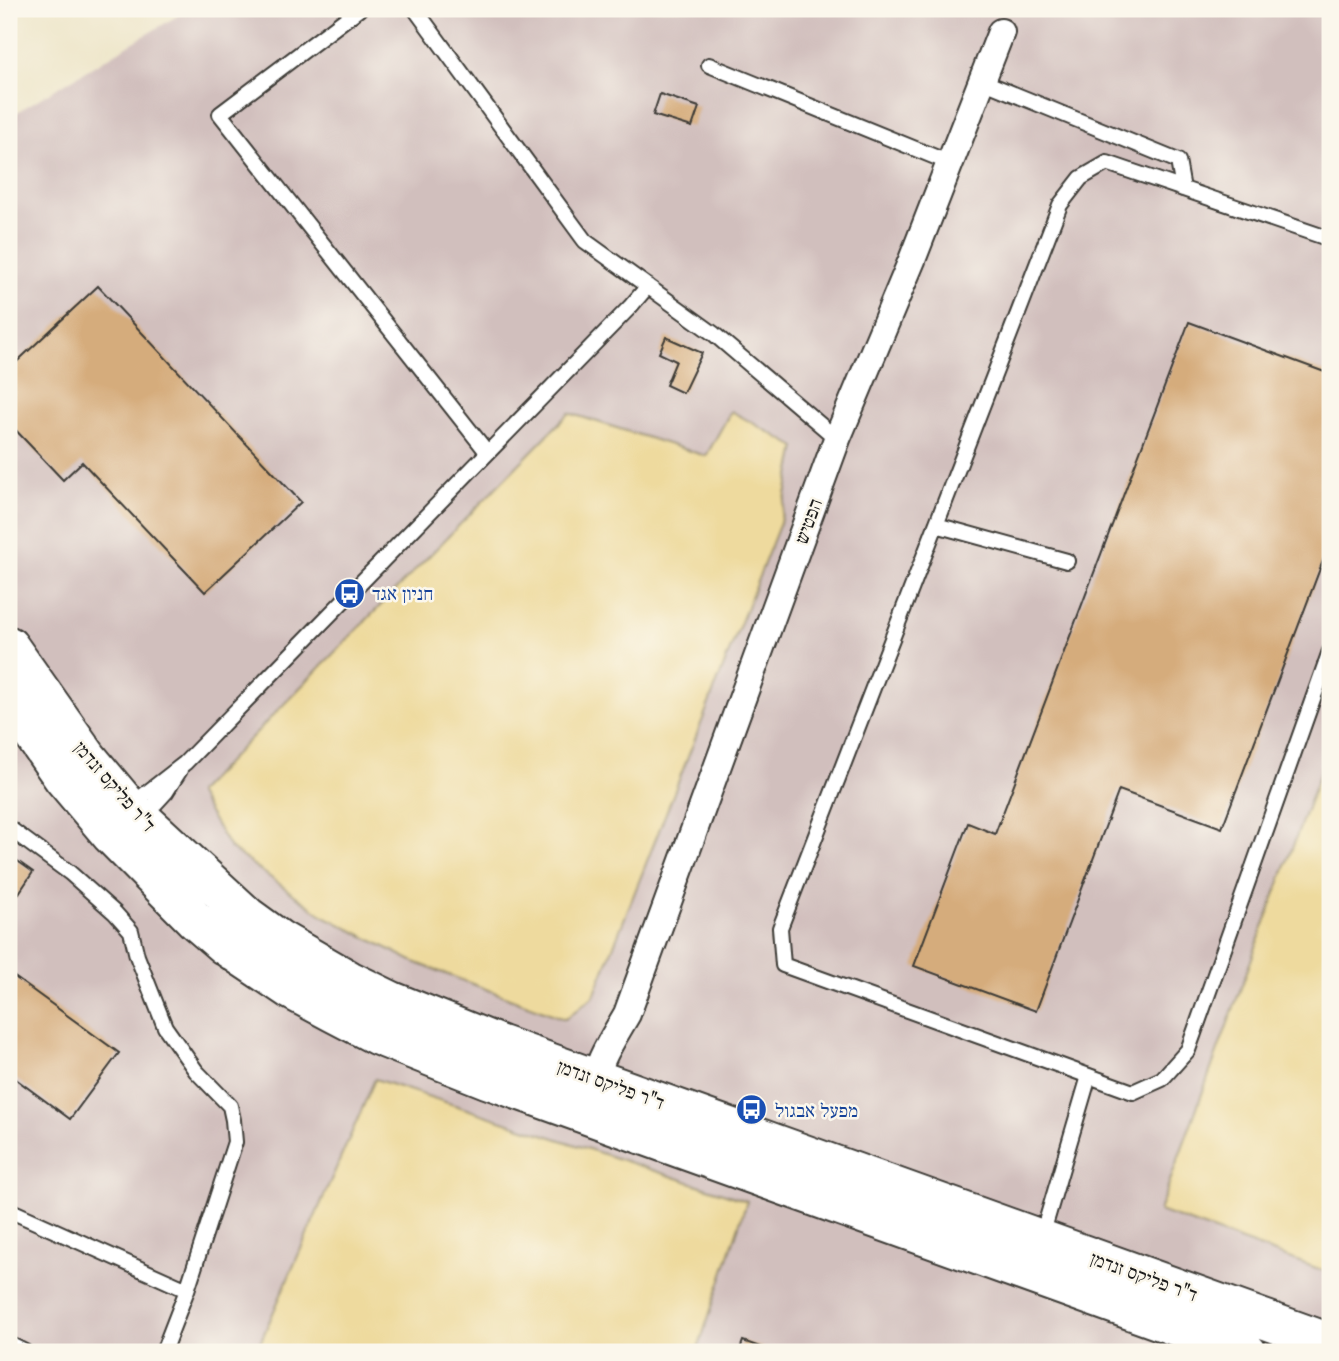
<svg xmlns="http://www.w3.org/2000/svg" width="1339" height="1361" font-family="'Libre Caslon Text','Frank Ruhl Libre',serif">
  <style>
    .industrial { fill: #d1bfbd }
    .sand { fill: #eeda9e; stroke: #857b5d; stroke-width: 2 }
    .building { fill: #d5ac7c }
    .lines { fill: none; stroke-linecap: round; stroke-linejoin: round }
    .lane-casing { stroke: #3c3a36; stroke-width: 18 }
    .street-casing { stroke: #3c3a36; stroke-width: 30 }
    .secondary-casing { stroke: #3c3a36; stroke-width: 42 }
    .lane { stroke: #fff; stroke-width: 14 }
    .street { stroke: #fff; stroke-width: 26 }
    .secondary { stroke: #fff; stroke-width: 38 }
    .labels { text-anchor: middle; stroke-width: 5; stroke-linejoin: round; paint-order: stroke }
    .street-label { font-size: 19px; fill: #1c1c1c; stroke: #fbf7ec }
    .transit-label { font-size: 19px; fill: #164399; stroke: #fbf7ec; text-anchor: start }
  </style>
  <rect width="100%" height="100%" fill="#fbf7ec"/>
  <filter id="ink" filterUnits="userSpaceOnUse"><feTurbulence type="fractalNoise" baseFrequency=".0143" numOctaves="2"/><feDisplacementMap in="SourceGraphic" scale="14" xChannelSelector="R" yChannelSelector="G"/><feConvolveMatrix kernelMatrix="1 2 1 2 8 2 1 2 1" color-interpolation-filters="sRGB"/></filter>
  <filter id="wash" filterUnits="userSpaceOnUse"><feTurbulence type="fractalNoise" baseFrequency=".00686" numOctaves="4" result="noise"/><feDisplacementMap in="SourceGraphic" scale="28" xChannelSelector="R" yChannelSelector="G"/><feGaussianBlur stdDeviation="1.57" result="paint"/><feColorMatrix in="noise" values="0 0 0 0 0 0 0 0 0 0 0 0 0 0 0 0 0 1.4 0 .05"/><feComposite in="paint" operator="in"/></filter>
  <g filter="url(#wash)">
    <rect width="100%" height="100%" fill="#efe7cc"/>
    <path class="industrial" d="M189 9H1330V1352H9V117Z"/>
    <path class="sand" d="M731 411 796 447 780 523 594 996 565 1019 414 962 322 915 230 848 197 793 569 413 706 456Z
      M1330 745V1273L1159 1211Z
      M375 1079 747 1201 697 1352H256Z"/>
    <g id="blocks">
      <path class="building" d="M660 94 699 107 692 127 653 115Z
        M98 286 301 502 205 592 82 462 63 480 9 423V369Z
        M1189 322 1330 374V542L1222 828 1119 790 1036 1011 914 966 968 823 995 834Z
        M666 337 702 353 683 393 666 385 676 361 659 353Z
        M9 855 33 872 9 908Z
        M9 973 119 1053 70 1119 9 1074Z
        M743 1341 774 1352H739Z"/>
    </g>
  </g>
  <g filter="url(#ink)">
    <use href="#blocks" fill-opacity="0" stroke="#3c3a36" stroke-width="2"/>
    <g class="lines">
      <defs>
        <path id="lane" d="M359 9 220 114 487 452
          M415 9 585 241 714 334 837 439
          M709 65 950 163
          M982 81 1178 161 1183 189
          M1330 239 1107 163 1081 178 1060 205 780 928 783 965 1133 1092 1162 1079 1188 1050 1330 651
          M936 525 1067 561
          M131 805 185 763 630 307 648 286
          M143 817 166 792 180 770
          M9 828 70 873 115 913 131 931 137 956 165 1027 196 1071 230 1106 233 1120 235 1142 187 1290 163 1352
          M9 1210 187 1290
          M1041 1239 1089 1076
          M9 1344 25 1352"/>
        <path id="street" d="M593 1094C595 1064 612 1040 627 1014L837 439 912 260 1001 32"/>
        <path id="secondary" d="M9 646 88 758 129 807 247 916 280 940 349 980 392 1001 501 1045 1330 1343
          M9 700 63 778 111 835 195 920 224 945 291 990 334 1013 376 1035 487 1079 1247 1352"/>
      </defs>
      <use href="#lane" class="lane-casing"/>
      <use href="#street" class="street-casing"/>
      <use href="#secondary" class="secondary-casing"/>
      <use href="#lane" class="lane"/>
      <use href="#street" class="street"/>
      <use href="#secondary" class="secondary"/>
    </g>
  </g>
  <defs>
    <symbol id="bus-disc" viewBox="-11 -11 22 22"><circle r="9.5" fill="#1a4fb4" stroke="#fbf7ec"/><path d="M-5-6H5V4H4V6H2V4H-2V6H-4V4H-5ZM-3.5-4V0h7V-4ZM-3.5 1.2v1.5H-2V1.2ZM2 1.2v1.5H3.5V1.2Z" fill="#fff"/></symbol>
  </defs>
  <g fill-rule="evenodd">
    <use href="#bus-disc" x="332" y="576" width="35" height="35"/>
    <use href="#bus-disc" x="734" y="1092" width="35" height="35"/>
  </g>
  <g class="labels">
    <g class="street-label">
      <text transform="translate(808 521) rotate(-70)" y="7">הפטיש</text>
      <text transform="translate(115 786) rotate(49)" y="7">ד"ר פליקס זנדמן</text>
      <text transform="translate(611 1084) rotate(20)" y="7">ד"ר פליקס זנדמן</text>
      <text transform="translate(1144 1276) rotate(20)" y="7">ד"ר פליקס זנדמן</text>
    </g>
    <g class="transit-label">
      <text x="372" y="600">חניון אגד</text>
      <text x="775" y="1117">מפעל אבגול</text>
    </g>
  </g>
  <rect width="1339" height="1361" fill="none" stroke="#fbf7ec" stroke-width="35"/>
</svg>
